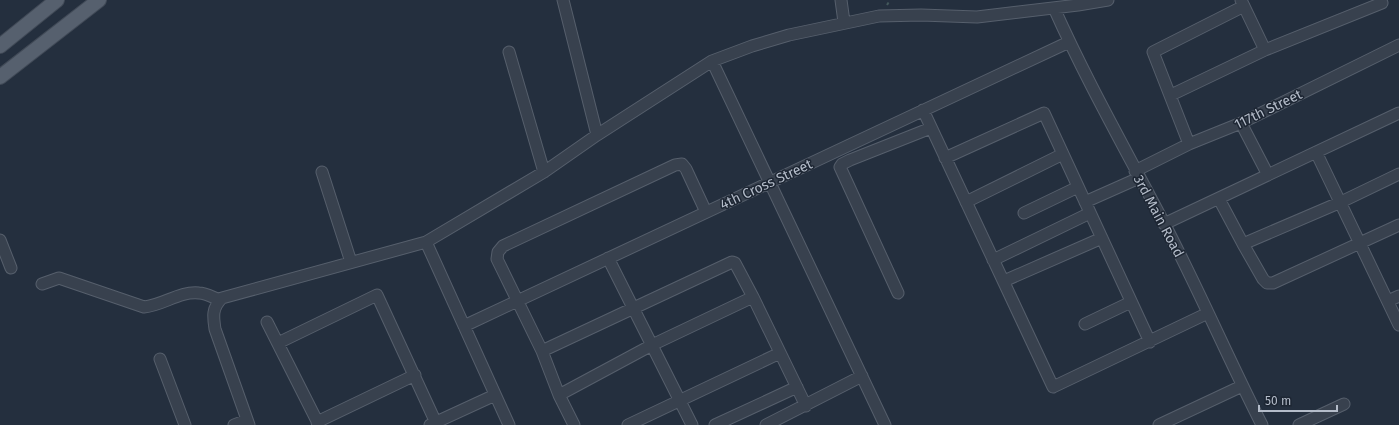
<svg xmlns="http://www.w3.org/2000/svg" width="1399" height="425" font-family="'Fira Sans',sans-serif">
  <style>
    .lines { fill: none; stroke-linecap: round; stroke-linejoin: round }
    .minor-casing { stroke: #565f6c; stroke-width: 13 }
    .major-casing { stroke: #414a57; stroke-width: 16 }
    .path { stroke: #44595c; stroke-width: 2; stroke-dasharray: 3 3; stroke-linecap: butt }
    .minor { stroke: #38414e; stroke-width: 11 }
    .major { stroke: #56606e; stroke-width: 14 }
    .labels { text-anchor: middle; stroke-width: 3; stroke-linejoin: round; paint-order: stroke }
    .street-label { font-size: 14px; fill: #b4bcc9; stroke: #1d2633 }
  </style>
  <rect width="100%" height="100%" fill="#242f3e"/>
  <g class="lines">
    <defs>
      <path id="minor" d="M563 0 597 135
        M841 0 844 22
        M1054 8C1087 82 1127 152 1164 223 1199 290 1228 358 1262 425
        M1265 50 1382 3
        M509 52 544 172
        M712 61 885 425
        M1171 95 1265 50 1241 0
        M923 110 1053 387 1208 313
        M1241 123 1268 175
        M1189 144 1153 52 1244 6
        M1316 152 1399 325
        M945 158 1044 113 1150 342
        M1135 171 1189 144 1241 123 1399 45
        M322 172 351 262
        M1219 199 1243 244 1341 202 1399 174
        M966 202 1063 154
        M1085 202 1139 178
        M1024 213 1078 187
        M1164 224 1399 113
        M0 240 11 268
        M426 242 509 425
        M1243 244 1263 279 1267 283H1273L1399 225
        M608 258 692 425
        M993 260 1090 213
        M1004 281 1102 238
        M42 284 59 278 144 307C164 305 179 291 199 293 206 293 214 298 220 300
        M898 293 840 167 842 164 850 160 931 128
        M753 297 735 263 732 262 542 351 559 395 652 345 753 297 806 406
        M1388 301 1399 296
        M267 322 319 425
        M1085 324 1131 302
        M464 326 1069 42
        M278 343 377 295 437 425
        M542 351 497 259 498 252 503 246 675 165 682 164 686 169 706 212
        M160 359 185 425
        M559 395 574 425
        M317 422 415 375
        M234 425 247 420
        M249 425 215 329C213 316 212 308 222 298L426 242 544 172 597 135 712 61 752 46 789 35 879 16 921 15 977 17 1078 5 1108 0
        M430 425 495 395
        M628 425 780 353
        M715 425 797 387
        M766 425 862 376
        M1159 425 1242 386
        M1299 425 1344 404"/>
      <path id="major" d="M0 46 57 0
        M0 77 99 0"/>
    </defs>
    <use href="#minor" class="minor-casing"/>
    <use href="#major" class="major-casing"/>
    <path class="path" d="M887 5 890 0"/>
    <use href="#minor" class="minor"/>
    <use href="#major" class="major"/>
  </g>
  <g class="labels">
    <g class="street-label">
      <text transform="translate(1268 109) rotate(-26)" y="5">117th Street</text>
      <text transform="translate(766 184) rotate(-25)" y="5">4th Cross Street</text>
      <text transform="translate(1159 216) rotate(62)" y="5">3rd Main Road</text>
    </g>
  </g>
  <path d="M1259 405v6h78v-6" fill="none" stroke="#b4bcc9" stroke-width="2"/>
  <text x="1265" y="405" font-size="12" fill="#b4bcc9" stroke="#1d2633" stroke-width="3" paint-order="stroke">50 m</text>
</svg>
